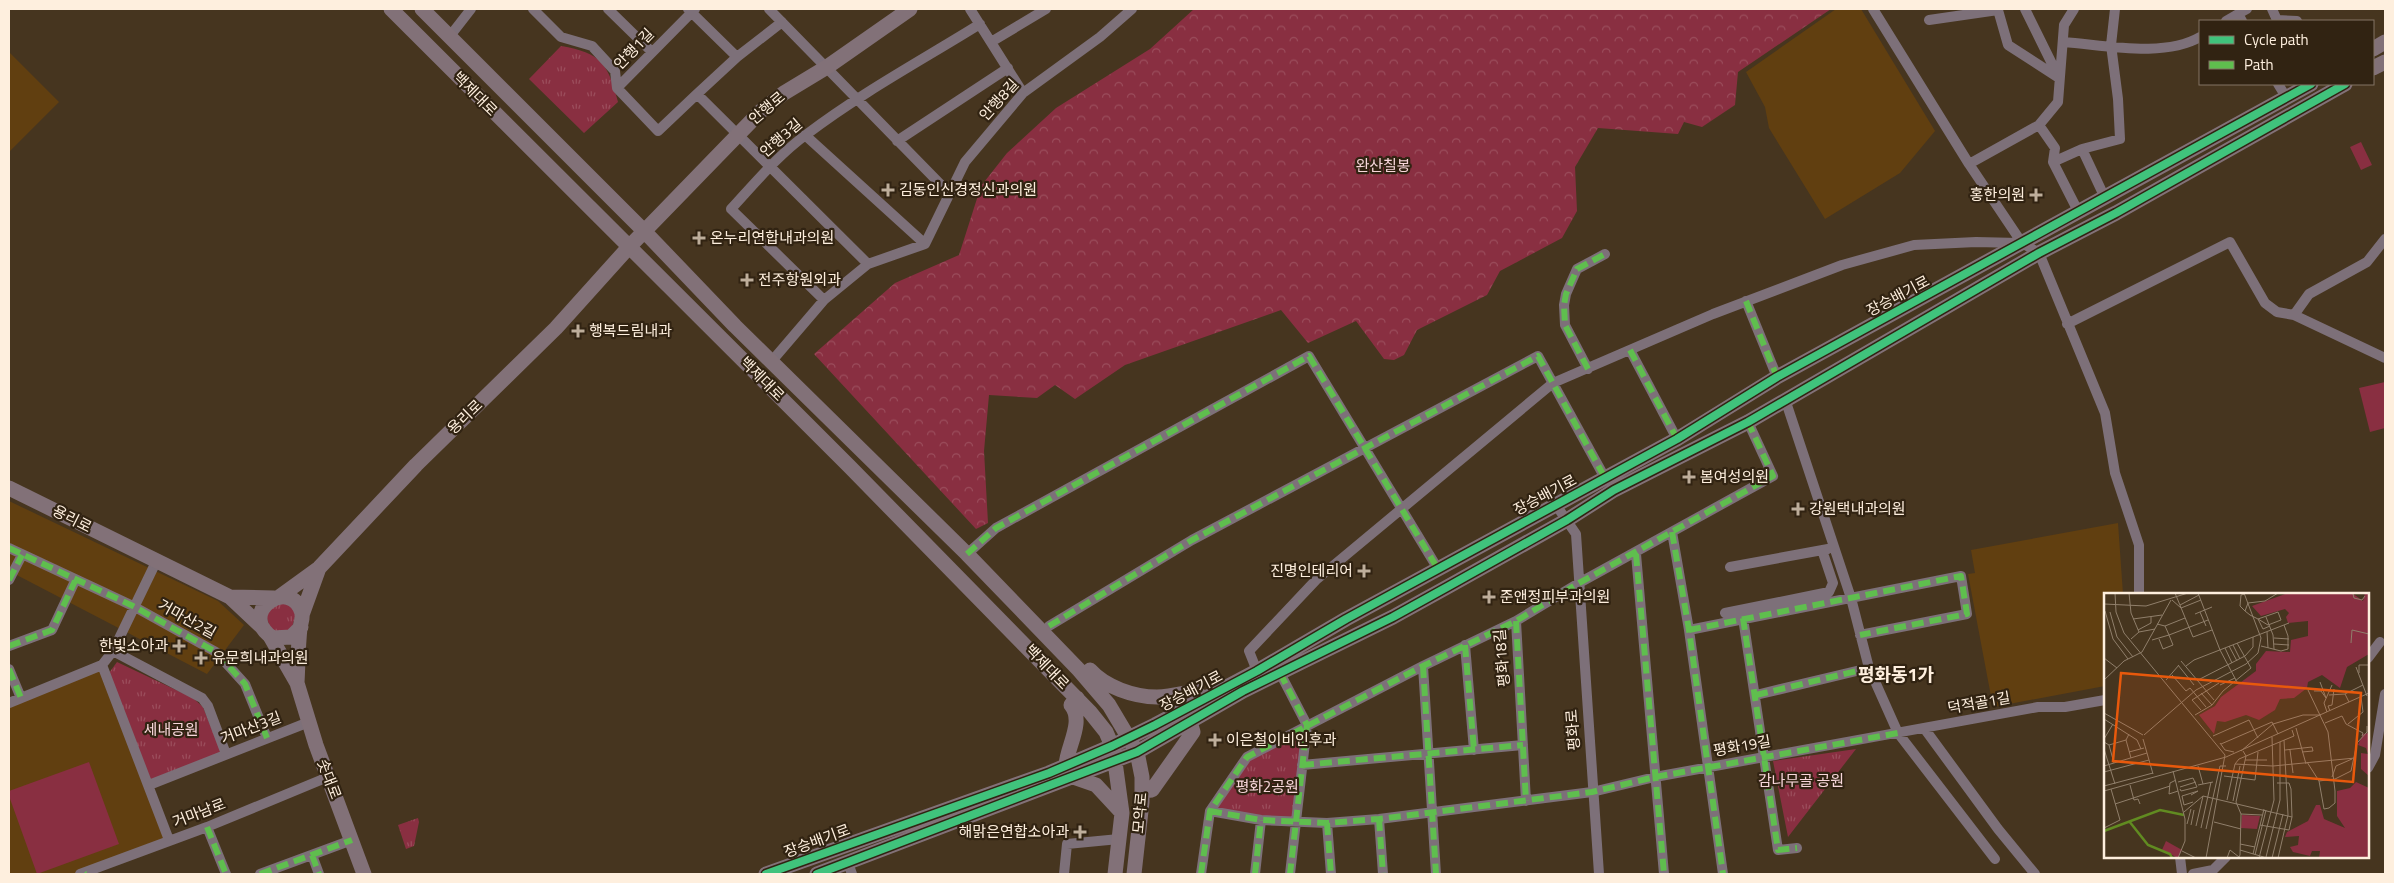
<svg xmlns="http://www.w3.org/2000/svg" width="2394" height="883" font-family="'Titillium Web','Noto Sans KR',sans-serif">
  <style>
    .built { fill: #613f10 }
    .grass { fill: url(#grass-tufts) }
    .forest { fill: url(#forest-crowns) }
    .pitch { fill: #892f41 }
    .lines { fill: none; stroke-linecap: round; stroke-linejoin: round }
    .street { stroke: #7d7079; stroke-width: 10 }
    .secondary { stroke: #827178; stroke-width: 15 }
    .quiet { stroke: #5fbe4e; stroke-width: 6; stroke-dasharray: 12 6; stroke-linecap: butt }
    .cycleway-casing { stroke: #312312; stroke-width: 11 }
    .cycleway { stroke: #40c37c; stroke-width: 8 }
    .poi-dot { fill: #beae9b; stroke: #312312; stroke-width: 2 }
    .labels { text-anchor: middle; stroke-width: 4.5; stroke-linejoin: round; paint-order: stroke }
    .street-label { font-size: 15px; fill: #feefde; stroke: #312312 }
    .park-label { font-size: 15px; fill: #f8d7db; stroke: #312312 }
    .poi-label { font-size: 15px; fill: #feefde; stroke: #312312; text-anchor: start }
    .quarter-label { font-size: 18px; font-weight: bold; fill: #feefde; stroke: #312312 }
    .inset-river { fill: none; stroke: #618b21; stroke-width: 2.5 }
    .inset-road { fill: none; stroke: #907f6b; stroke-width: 1 }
    .view { fill: #e8590c; fill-opacity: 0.15; stroke: #e8590c; stroke-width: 2.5 }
    .inset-edge { fill: none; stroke: #feefde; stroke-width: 2.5 }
  </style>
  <defs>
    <pattern id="grass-tufts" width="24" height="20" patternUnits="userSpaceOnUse" patternTransform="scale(1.25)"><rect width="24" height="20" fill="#892f41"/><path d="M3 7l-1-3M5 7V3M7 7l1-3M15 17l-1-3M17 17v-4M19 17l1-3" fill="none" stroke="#9b4d5c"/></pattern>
    <pattern id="forest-crowns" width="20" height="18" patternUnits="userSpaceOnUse" patternTransform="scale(1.25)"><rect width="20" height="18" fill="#892f41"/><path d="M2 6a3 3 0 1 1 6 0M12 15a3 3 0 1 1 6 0" fill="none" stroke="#9b4d5c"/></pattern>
  </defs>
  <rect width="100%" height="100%" fill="#46351f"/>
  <path class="built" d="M1836 9H1861L1935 131 1900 173 1825 219 1769 128 1765 107 1746 72Z
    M9 52 59 102 9 152Z
    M9 501 218 601 244 625 207 674 9 571Z
    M2118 523 2123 594H2105V686L1993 707 1968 574 1975 573 1971 550Z
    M102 669 169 840 80 874H9V705Z"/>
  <path class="grass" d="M561 46C601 53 608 63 618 102L584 133 529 79Z
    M283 601 297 610 291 631H271L265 612Z
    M117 662 193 698 203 707 221 752 151 781 109 673Z
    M1307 725 1296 821 1210 811 1247 757Z
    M1856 749 1788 837 1773 761Z
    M418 818 419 822 414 846 406 849 398 825Z"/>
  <path class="forest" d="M1194 9H1831L1738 72 1735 105 1702 127 1684 122 1678 134 1598 128 1575 167 1577 211 1562 238 1500 271 1487 295 1417 330 1404 355 1394 360 1384 359 1356 321 1308 343 1281 310 1125 365 1075 399 1055 385 1037 398 989 395 984 451 988 523 976 529 814 354 895 283 959 255 981 186 1007 153 1056 108 1150 49Z"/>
  <path class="pitch" d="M2361 142 2372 165 2361 170 2350 147Z
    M2385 382V428L2370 432 2359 388Z
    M89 762 119 844 37 874 9 796V791Z"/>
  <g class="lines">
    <path class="street" d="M533 9 561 37 592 46 615 71 617 88 658 131 697 94 868 264
      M608 9 652 52
      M688 9 737 57
      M769 9 948 192
      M970 9 1023 93
      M1873 9 1969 164 2022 243 2039 253 2105 413 2115 473 2139 545V594
      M2074 9 2064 25 2058 102 2039 125 2055 148 2053 162 2079 213
      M2272 9 2277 20 2297 21
      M1929 20 1998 10 2008 45 2059 78 2025 9
      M2226 21 2238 14
      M2242 21 2238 14 2247 9
      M450 36 471 9
      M991 42 1046 9
      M2064 42C2105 45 2164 58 2200 37
      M2278 84 2286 97
      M617 88 695 9
      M697 94 737 57 782 22
      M805 135 925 244
      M897 141 1008 68
      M2053 162 2082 149
      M1969 164 2039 125
      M2105 198 2082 149 2120 139 2118 99 2111 45 2115 9
      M824 300 731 209C755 183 778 155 807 134 861 93 922 60 980 24
      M1746 301 1777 377
      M2294 315 2309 294 2367 262 2385 239
      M2067 324 2230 242 2265 303 2277 312 2294 315 2385 358
      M1630 350 1677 439
      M771 362 824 300 868 264 925 244 965 162 1023 93 1100 37 1132 9
      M1588 369 1565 325 1564 305 1566 294 1577 269 1605 254
      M1785 399 1851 598 1869 668 1898 733 1995 859
      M1556 505 1576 534 1599 874
      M1672 532 1689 630 1723 874
      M9 548 133 606 216 652 245 684 267 738
      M967 554 996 528 1309 356 1438 569
      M1636 554 1664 874
      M1730 567 1828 549
      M9 580 22 555
      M1725 613 1829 592 1833 583 1822 550
      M1743 618 1778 850 1797 848
      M1516 621 1526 801
      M1049 626 1192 540 1538 356 1605 478
      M1689 630 1961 576 1967 614 1860 635
      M1465 645 1474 750
      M9 646 52 630 75 581
      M113 651 202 698 208 706 226 754
      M2368 658 2380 642
      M102 665 169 840
      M1423 666 1436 874
      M9 669 21 698
      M1257 671 1249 651 1316 580 1553 383 1713 314 1842 265 1914 245 1976 242 2019 243
      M1280 673 1307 725 1290 874
      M1756 695 1869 668
      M9 703 102 665 113 651 156 562
      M1924 728 1998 829 2035 874
      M1302 765 1523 745
      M2368 768 2375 755 2385 694
      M149 785 309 722
      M1210 811 1261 820 1327 823 1379 819 1592 792 1655 777 2038 707H2065L2105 700
      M1379 819 1383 874
      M1327 823 1331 874
      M207 827 226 874
      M312 855 319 874
      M2180 857 2182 874
      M848 863 852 874
      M80 874 207 827 328 777
      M260 874 352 840
      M1064 874 1067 844 1119 839
      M1201 874 1210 811 1247 757 1423 666 1516 621 1579 583 1773 476 1748 422
      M1255 874 1261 820
      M2193 874 2213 870 2226 857"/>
    <path class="secondary" d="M391 9 849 466 1090 712 1106 732 1112 746 1115 762 1122 813 1115 874
      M422 9 645 232 735 326 967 554 1079 670 1109 705 1137 752 1142 777V802L1134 874
      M2373 49 2385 42
      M2373 68 2385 62
      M9 488 230 597 274 598
      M230 597 263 628
      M279 597 319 568 416 465 556 328 628 248 761 111 784 93 827 67 910 9
      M302 615 319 568
      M270 636 297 683 316 745 364 874
      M1090 670C1105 687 1134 697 1157 697 1170 697 1184 693 1196 691L1203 700
      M297 683C298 665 298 646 300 628 301 622 303 618 302 613 291 575 235 613 273 638L291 637 301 627
      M1066 766C1066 748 1085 722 1071 705L1077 698
      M1073 777 1096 785 1122 813
      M1142 791 1152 790 1193 732 1190 722
      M766 874 1049 773 1112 746 1155 725 1257 671 1346 619 1677 439 1777 377 2311 84
      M817 874 1137 752 1243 691 1393 617 1449 586 1567 520 1614 490 1748 422 2039 253 2116 213 2345 84"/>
    <path class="quiet" d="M1746 301 1777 377
      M1630 350 1677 439
      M1588 369 1565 325 1564 305 1566 294 1577 269 1605 254
      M1672 532 1689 630 1723 874
      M9 548 133 606 216 652 245 684 267 738
      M967 554 996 528 1309 356 1438 569
      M1636 554 1664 874
      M9 580 22 555
      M1743 618 1778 850 1797 848
      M1516 621 1526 801
      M1049 626 1192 540 1538 356 1605 478
      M1689 630 1961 576 1967 614 1860 635
      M1465 645 1474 750
      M9 646 52 630 75 581
      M1423 666 1436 874
      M9 669 21 698
      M1280 673 1307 725 1290 874
      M1756 695 1869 668
      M1302 765 1523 745
      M1210 811 1261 820 1327 823 1379 819 1592 792 1655 777 1898 733
      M1379 819 1383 874
      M1327 823 1331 874
      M207 827 226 874
      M312 855 319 874
      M84 873 85 874
      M260 874 352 840
      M1201 874 1210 811 1247 757 1423 666 1516 621 1579 583 1773 476 1748 422
      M1255 874 1261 820"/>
    <defs>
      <path id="cycleway" d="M766 874 1049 773 1112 746 1155 725 1257 671 1346 619 1677 439 1777 377 2311 84
        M817 874 1137 752 1243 691 1393 617 1449 586 1567 520 1614 490 1748 422 2039 253 2116 213 2345 84"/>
    </defs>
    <use href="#cycleway" class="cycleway-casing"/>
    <use href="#cycleway" class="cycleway"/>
  </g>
  <g class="poi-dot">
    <path d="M885.5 182.5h5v5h5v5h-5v5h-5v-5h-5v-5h5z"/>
    <path d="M2033.5 187.5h5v5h5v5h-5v5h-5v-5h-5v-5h5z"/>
    <path d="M696.5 230.5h5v5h5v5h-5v5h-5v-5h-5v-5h5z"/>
    <path d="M744.5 272.5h5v5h5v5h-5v5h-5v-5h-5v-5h5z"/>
    <path d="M575.5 323.5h5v5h5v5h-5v5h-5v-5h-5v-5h5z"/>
    <path d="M1686.5 469.5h5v5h5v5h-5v5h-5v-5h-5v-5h5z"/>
    <path d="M1795.5 501.5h5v5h5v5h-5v5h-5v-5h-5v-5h5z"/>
    <path d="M1361.5 563.5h5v5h5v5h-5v5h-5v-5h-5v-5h5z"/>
    <path d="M1486.5 589.5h5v5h5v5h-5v5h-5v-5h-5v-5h5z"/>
    <path d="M176.5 638.5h5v5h5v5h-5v5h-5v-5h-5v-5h5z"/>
    <path d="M198.5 650.5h5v5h5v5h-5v5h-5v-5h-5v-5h5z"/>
    <path d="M1212.5 732.5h5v5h5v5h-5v5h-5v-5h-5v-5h5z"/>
    <path d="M1077.5 824.5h5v5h5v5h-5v5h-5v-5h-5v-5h5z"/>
  </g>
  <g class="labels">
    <g class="street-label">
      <text transform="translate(634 49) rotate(-46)" y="5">안행1길</text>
      <text transform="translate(475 94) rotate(45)" y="5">백제대로</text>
      <text transform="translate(999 100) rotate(-48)" y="5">안행8길</text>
      <text transform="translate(767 108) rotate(-40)" y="5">안행로</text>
      <text transform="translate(781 138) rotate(-41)" y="5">안행3길</text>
      <text transform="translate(1898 296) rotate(-28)" y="5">장승배기로</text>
      <text transform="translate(762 379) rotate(45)" y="5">백제대로</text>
      <text transform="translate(465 417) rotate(-44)" y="5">용리로</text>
      <text transform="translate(1545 495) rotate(-28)" y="5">장승배기로</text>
      <text transform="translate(72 519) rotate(27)" y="5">용리로</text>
      <text transform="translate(187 619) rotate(29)" y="5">거마산2길</text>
      <text transform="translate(1502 658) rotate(-95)" y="5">평화18길</text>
      <text transform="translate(1047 667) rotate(46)" y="5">백제대로</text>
      <text transform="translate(1191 691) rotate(-28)" y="5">장승배기로</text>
      <text transform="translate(1979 703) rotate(-10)" y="5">덕적골1길</text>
      <text transform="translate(251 728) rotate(-21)" y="5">거마산3길</text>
      <text transform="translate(1573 730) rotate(-94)" y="5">평화로</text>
      <text transform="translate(1742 746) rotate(-10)" y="5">평화19길</text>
      <text transform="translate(329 779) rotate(69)" y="5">솟대로</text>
      <text transform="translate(199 813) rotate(-21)" y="5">거마남로</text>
      <text transform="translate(1140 813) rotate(-85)" y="5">모악로</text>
      <text transform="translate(817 841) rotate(-20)" y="5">장승배기로</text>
    </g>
    <g class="park-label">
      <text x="1383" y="171">완산칠봉</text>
      <text x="171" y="735">세내공원</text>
      <text x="1801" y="786">감나무골 공원</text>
      <text x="1267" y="792">평화2공원</text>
    </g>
    <g class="poi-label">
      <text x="899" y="195">김동인신경정신과의원</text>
      <text x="2025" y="200" text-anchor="end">홍한의원</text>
      <text x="710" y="243">온누리연합내과의원</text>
      <text x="758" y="285">전주항원외과</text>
      <text x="589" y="336">행복드림내과</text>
      <text x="1700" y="482">봄여성의원</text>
      <text x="1809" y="514">강원택내과의원</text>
      <text x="1353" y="576" text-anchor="end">진명인테리어</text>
      <text x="1500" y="602">준앤정피부과의원</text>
      <text x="168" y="651" text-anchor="end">한빛소아과</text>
      <text x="212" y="663">유문희내과의원</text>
      <text x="1226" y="745">이은철이비인후과</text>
      <text x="1069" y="837" text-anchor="end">해맑은연합소아과</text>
    </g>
    <g class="quarter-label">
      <text x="1896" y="681">평화동1가</text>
    </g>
  </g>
  <g transform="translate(2104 593)">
    <rect width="265" height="265" fill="#46351f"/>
    <path d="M138 222 156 223 153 236 137 235Z" fill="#892f41"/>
    <path d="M184 0H248L259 8 261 0H265V61L243 74 236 95 218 82 204 89 203 95 190 105 176 106 171 117 155 127 142 122 121 129 113 128 110 141 95 122 111 113 117 104 152 78V71L162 58 186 59 187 47 204 43V28L184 30 182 24 185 20 181 16 157 23 148 13ZM265 140V183L257 176V160L264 161 262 155 254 152 259 141ZM252 189 265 195V265H215L216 258H208L206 263 189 259 186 254 194 252 195 243 181 244 183 239 204 228 212 212H216L220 226 241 235 233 223V198L246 195Z" fill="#892f41"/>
    <path d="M62 248 78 257 74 265 58 257Z" fill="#892f41"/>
    <path class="inset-river" d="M25 228 44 252 66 261 68 265M0 238 56 217 80 222"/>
    <path class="inset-road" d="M11 0 12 19 20 40 121 162 102 265M25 0 27 20 35 39M71 0 89 44 108 37M94 0 116 57 133 89M141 1 137 2 136 13 141 18M249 1 250 5 258 7 261 3M68 7 77 15 97 7M144 10 141 18 146 22 154 26 164 32 177 27 174 19 154 26 159 36 166 33M144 10 161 8 174 0M0 11 42 13 84 0M76 12 95 2M1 18 9 46 24 66M6 19 13 44 29 64M96 19 102 33M91 21 108 14M162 24 169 42 170 56M29 26 58 22M53 31 61 33 81 25M34 37 47 30V24M163 39 164 55M170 45 185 46M0 46V23M27 46 35 39 51 36M55 46 59 56 69 52 65 42 104 27M48 47 65 42 61 33M247 50 248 37 265 41M170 51 185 52M129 52 136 66M125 53 133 68M157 53 177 58 184 56V43L180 32M121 55 128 70M0 65 13 75M77 68 110 107M74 72 90 92M82 73 90 67 185 30M252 74 263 103M255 80V72H265M68 82 82 98 86 95 102 114M0 87 20 68 38 59 67 7M62 87 75 72M94 87 141 63 149 54V44M116 92 131 85M210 98H217L222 105 216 89M97 100 108 112M225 102 241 101M245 109 241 101 259 92M97 117 88 107 115 90M226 118 224 113 228 112 230 96M223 119 220 110 228 92M0 120 39 142M91 122 108 112 119 98 147 75 133 50M0 126 33 147 37 156M221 130 238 123 242 131 259 140 258 143M244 131 259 119 257 104M192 135 202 171M40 142 92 97 142 71 154 60 157 45 140 0M109 143 145 127 154 145M0 146 9 131M39 146 49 181M22 147 27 165M0 149 5 152 22 147 25 141M116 150 121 157 130 159M117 151 168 129 174 141M5 152 10 170M0 156 11 191M181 157 208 154 209 158 198 159M186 157 189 180M137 158 169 131 199 122H217M25 159 40 155M141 167H163M203 169 215 188 220 216 225 215 231 210V198L224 139 204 97M131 171 169 173 251 165M0 173 43 160M94 173 99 191M69 178 81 226V248L74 265M0 179 45 167M120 183 151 187 154 159M228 184 232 173 248 166M72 187 66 190 65 201 74 198M215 188 231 186 247 178 253 150 263 139V133M74 189 89 185 93 194 77 198 76 196M26 192 30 207 34 206 36 211M94 192 109 189M0 193 49 180M76 194 92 189M0 198 122 164 265 100M87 202 94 198 78 203 80 212 89 209M123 207 131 171 135 166 190 143 188 137M129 208 136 173M11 211 66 193M80 219 99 203 188 224M137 221 158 222M110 229 137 236M83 231 87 216M87 232 90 217M156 232 185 237 188 224 187 196 185 190H173M92 233 99 203M0 235 16 227 7 196M97 235 107 189M102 236 116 173H122M136 251 151 254M136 257 163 265M78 258 92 265M149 261 160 216M151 262 162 217M162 264 176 207V149M123 265 126 257 135 264 136 262 137 221 132 209 142 163 139 158M155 265 170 207 168 144M168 265 179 221M174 265 184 222 180 147"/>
    <path class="view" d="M17 80 257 100 249 189 9 168Z"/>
    <rect width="265" height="265" class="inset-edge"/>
  </g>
  <rect width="2394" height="883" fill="none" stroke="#feefde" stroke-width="20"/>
  <rect x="2199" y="20" width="175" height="65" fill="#312312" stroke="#837564"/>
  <rect x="2209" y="36" width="25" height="8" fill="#40c37c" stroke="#837564"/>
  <text x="2244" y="45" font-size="15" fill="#feefde">Cycle path</text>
  <rect x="2209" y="61" width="25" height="8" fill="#5fbe4e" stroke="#837564"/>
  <text x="2244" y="70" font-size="15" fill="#feefde">Path</text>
</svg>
